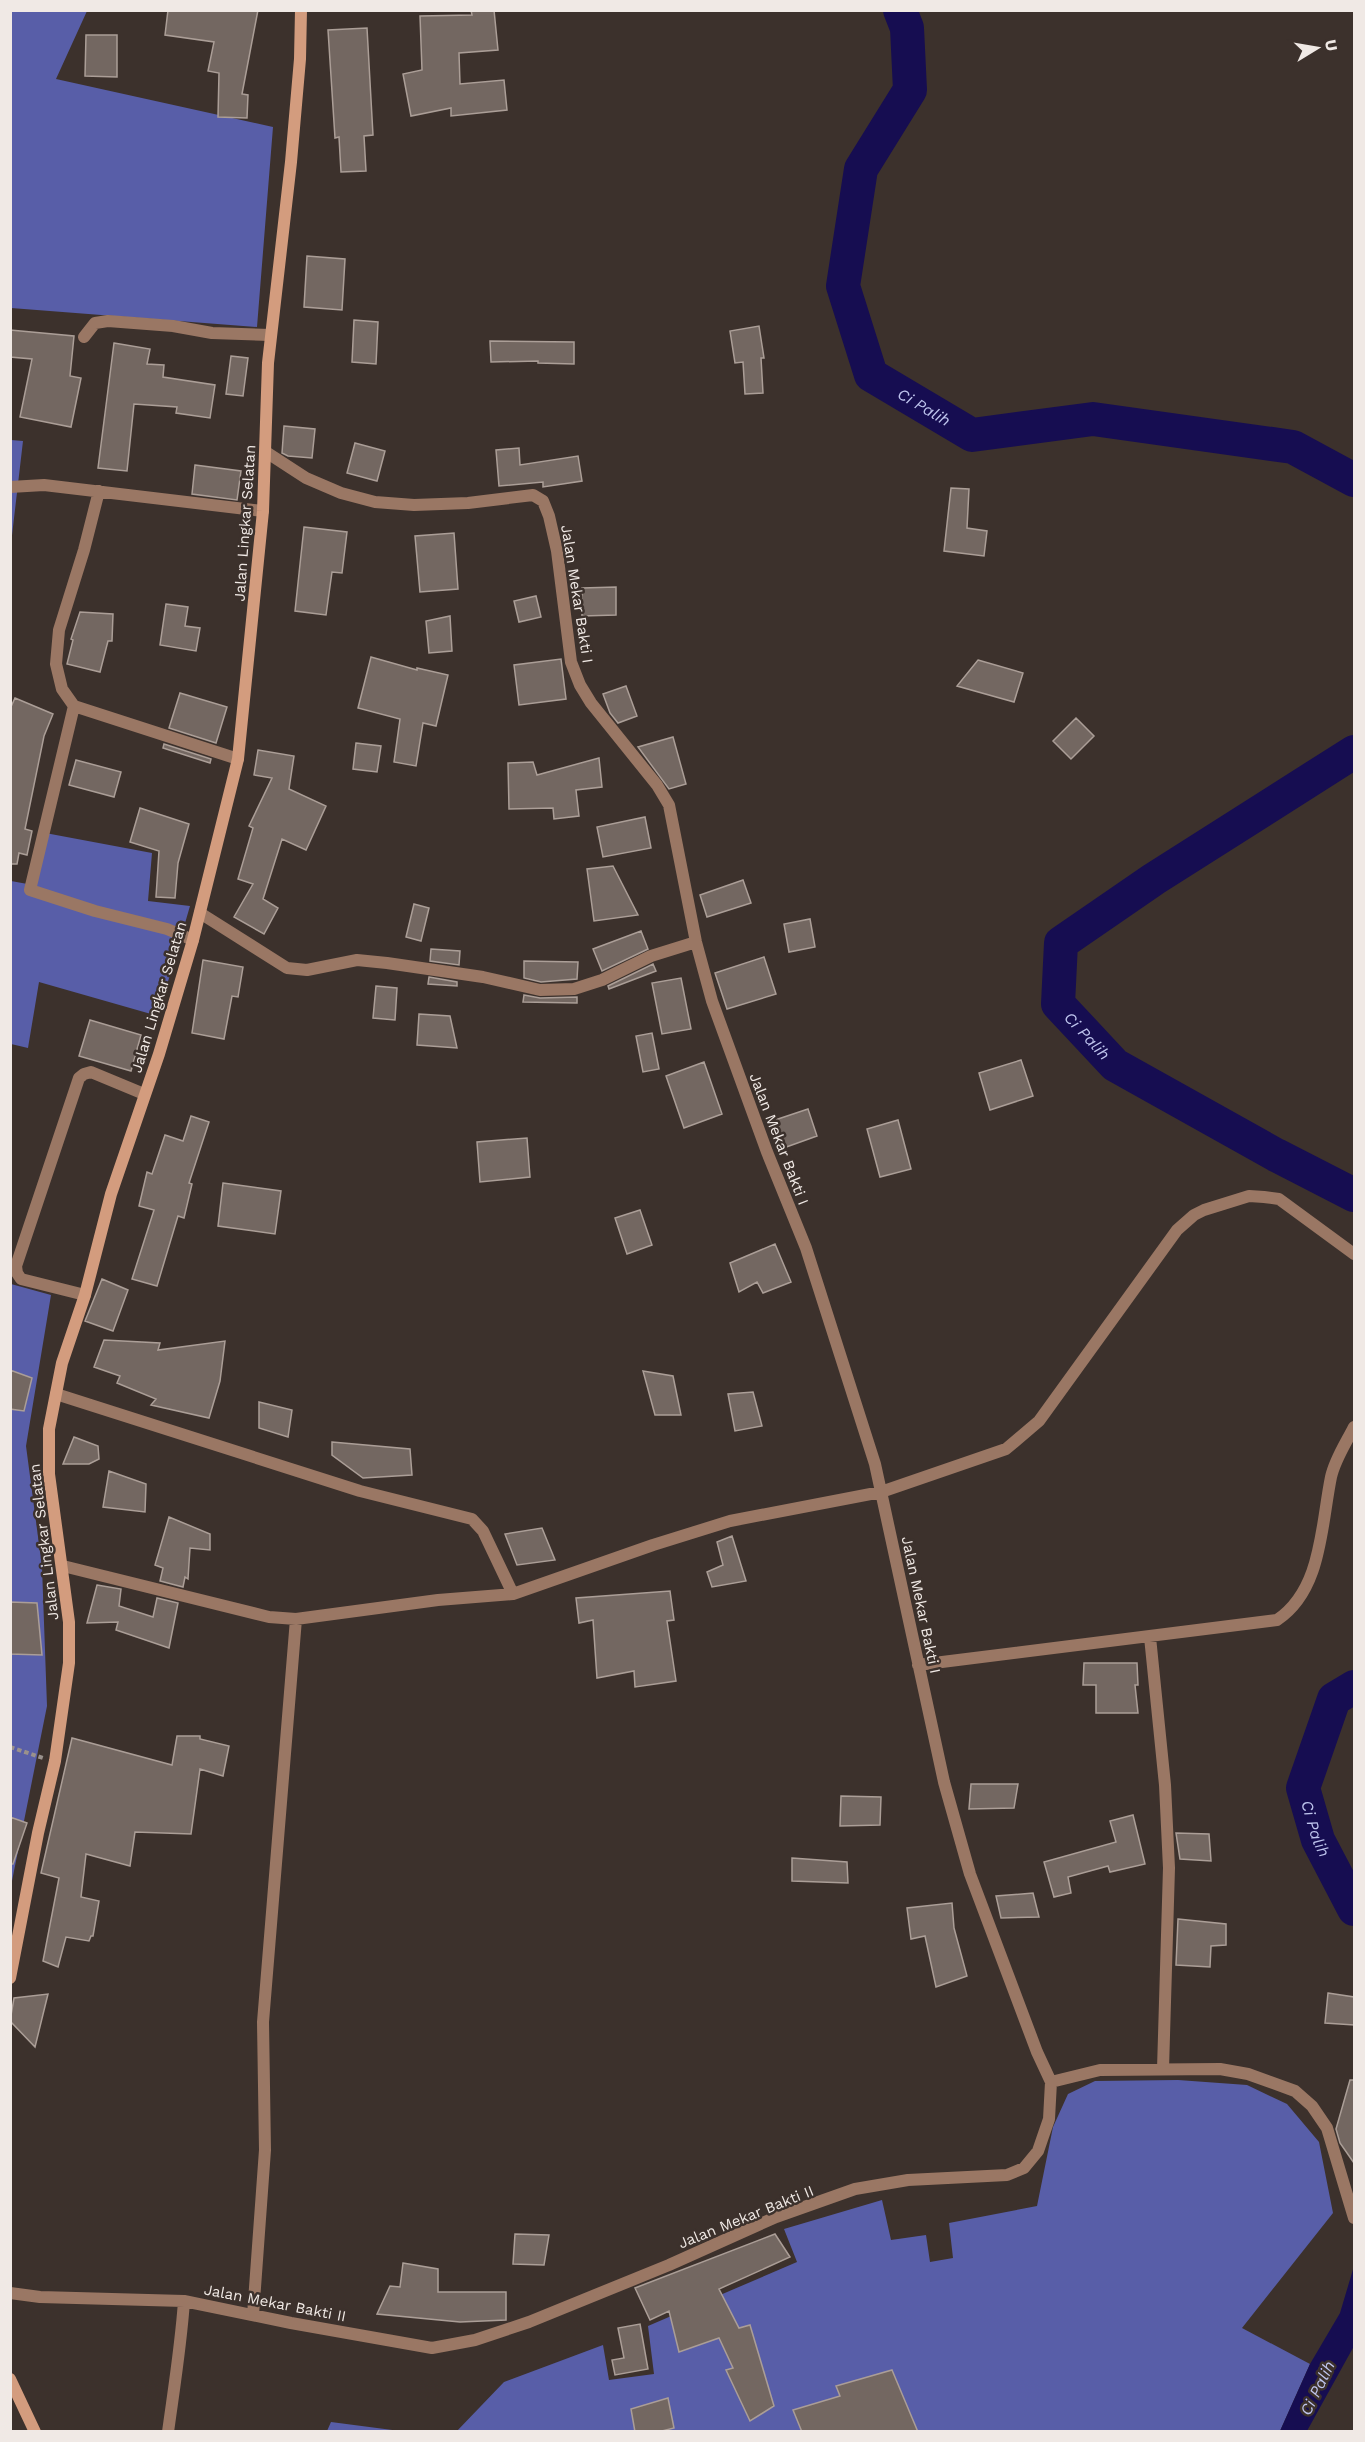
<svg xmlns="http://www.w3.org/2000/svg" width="1365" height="2442" font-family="'Work Sans',sans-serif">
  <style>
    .forest { fill: #585ea8 }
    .water { fill: #160d51 }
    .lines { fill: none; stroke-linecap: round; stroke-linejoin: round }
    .river { stroke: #160d51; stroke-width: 34 }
    .building { fill: #736761; stroke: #ab9e97; stroke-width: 1.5 }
    .path { stroke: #9a918c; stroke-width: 4; stroke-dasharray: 4.5 3; stroke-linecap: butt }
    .street { stroke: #9a7764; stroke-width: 12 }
    .secondary { stroke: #d39c7e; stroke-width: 12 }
    .labels { text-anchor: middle; stroke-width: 5; stroke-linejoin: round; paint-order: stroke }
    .street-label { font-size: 15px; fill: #f0e9e5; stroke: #3c312c }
    .water-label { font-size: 16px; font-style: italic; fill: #bec4ed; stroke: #3c312c }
  </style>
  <rect width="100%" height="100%" fill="#3c312c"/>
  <path class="forest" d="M10 11H87L56 79 273 127 257 327 11 308Z
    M11 440 23 441 11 544Z
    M40 832 152 853 148 901 190 906 158 1016 39 982 28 1048 11 1044V881L33 885Z
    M11 1284 51 1295 26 1446 42 1567 47 1706 11 1886Z
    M1178 2080 1247 2085 1287 2104 1319 2142 1333 2213 1242 2328 1310 2364 1280 2431 456 2432 504 2382 603 2345 609 2380 654 2374 648 2326 797 2262 784 2229 882 2200 891 2240 926 2235 930 2262 953 2258 949 2223 1037 2206 1053 2127 1068 2094 1095 2081Z
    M331 2422 400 2431H327Z"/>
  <path class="water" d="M1354 2266V2346L1307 2431H1280L1310 2364 1340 2313Z"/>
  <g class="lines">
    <g class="river">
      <path id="s1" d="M900 10 907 28 910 90 861 169 843 286 871 375 972 435 1093 419 1293 447 1354 480"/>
      <path id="s2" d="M1354 752 1154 879 1061 943 1058 1004 1115 1065 1276 1155 1354 1195"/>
      <path id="s3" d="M1354 1687 1334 1699 1303 1788 1318 1840 1354 1909"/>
    </g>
  </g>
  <path class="building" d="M168 10H258L242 94 248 95 247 118 218 117 219 73 208 71 214 42 165 35Z
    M471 10H494L498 50 459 53 460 84 504 80 507 110 451 116V108L411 116 403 74 422 70 420 16 472 15Z
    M367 28 373 135 364 136 366 171 341 172 339 137 335 138 328 30Z
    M86 35H117V77L85 76Z
    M307 256 345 259 342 310 304 307Z
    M354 320 378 322 376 364 352 362Z
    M759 326 764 358H761L763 393 745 394 743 362 735 363 730 331Z
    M10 330 74 336 70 376 81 378 71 427 20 417 32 359 10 357Z
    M490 341 574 342V364L538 363V361L491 362Z
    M114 343 150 349 147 364 164 365 163 377 215 385 210 418 176 413 177 407 134 404 127 471 98 468Z
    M231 356 248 358 243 396 226 394Z
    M284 426 315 429 312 458 288 456 282 453Z
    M355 443 385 451 377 481 347 473Z
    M519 448 520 465 578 456 582 481 543 487V482L499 486 496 450Z
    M195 465 241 471 237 500 192 494Z
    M951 488 969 489 967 528 987 531 984 556 944 551Z
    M304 527 347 532 342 573 332 572 326 615 295 611Z
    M454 533 458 589 420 592 415 536Z
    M616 587V615L582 616V588Z
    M536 596 541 617 519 622 514 601Z
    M166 604 188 607 185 626 200 628 196 651 160 645Z
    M80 612 113 614 112 641H108L100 672 67 664 73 640 71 639Z
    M450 616 452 651 429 653 426 621Z
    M371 657 417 670V668L448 675 436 726 423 723 416 766 394 762 400 719 358 708Z
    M561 659 566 699 519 705 514 665Z
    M978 660 1023 673 1014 702 957 686Z
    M626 686 637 716 618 723 610 713 603 694Z
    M180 693 227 707 216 743 169 728Z
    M15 698 53 714 44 736 25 829 32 831 27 855 19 853 17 864H10V709Z
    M1076 718 1094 736 1071 759 1053 741Z
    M673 737 686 784 669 789 638 747Z
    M356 743 381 746 377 772 353 769Z
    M164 744 211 759 210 763 163 748Z
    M258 750 294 756 289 789 326 806 306 850 282 839 263 899 278 908 264 934 234 917 253 884 238 879 253 828 249 826 272 778 254 775Z
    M599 758 602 787 576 790 579 816 554 819 553 808 509 809 508 763 533 762 537 775Z
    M76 760 121 772 114 797 69 785Z
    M140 808 189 824 178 863 175 898 156 897 159 851 130 842Z
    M645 817 651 848 603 857 597 827Z
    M613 866 638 915 594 921 587 869Z
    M743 880 751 903 707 917 700 895Z
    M414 904 429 908 421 941 406 937Z
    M810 919 815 947 789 952 784 924Z
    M641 931 648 949 602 971 593 949Z
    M431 949 460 951 459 965 430 961Z
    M764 957 776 994 727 1009 715 973Z
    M203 960 243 967 238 997 232 996 224 1039 192 1033Z
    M524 961 578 962 577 979 541 982 524 978Z
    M653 964 656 971 609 989 608 986Z
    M429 977 457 982V986L428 984Z
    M681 978 691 1029 662 1034 652 983Z
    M376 986 397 988 395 1020 373 1018Z
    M524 995 540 998 577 997V1003L523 1002Z
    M419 1014 450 1016 457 1048 417 1045Z
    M90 1020 141 1035 131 1071 79 1056Z
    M652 1033 659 1069 643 1072 636 1036Z
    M1021 1060 1033 1096 990 1110 979 1073Z
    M704 1062 722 1114 684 1128 666 1076Z
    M808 1109 817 1136 778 1150 769 1122Z
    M191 1116 209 1122 189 1183 192 1184 184 1218 178 1216 157 1286 132 1279 154 1210 139 1206 147 1172 152 1174 165 1135 183 1141Z
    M898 1120 911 1169 880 1177 867 1129Z
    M527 1138 530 1177 480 1182 477 1142Z
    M223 1183 281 1191 275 1234 218 1226Z
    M640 1210 652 1245 627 1254 615 1218Z
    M775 1244 791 1282 763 1293 757 1282 739 1292 730 1263Z
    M102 1279 128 1290 113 1331 85 1321Z
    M104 1340 160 1343 158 1350 225 1341 220 1381 209 1418 151 1405 156 1399 117 1383 120 1376 94 1367Z
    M10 1370 32 1378 24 1411 10 1409Z
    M643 1371 673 1376 681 1415H655Z
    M753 1392 762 1426 735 1431 728 1394Z
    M259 1402 292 1410 288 1437 259 1428Z
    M74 1437 98 1446 99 1459 89 1464H63Z
    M332 1442 410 1449 412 1475 363 1478 332 1455Z
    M109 1471 146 1484 145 1512 103 1507Z
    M169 1517 210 1534V1550L190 1548 188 1579 185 1577 183 1587 160 1581 163 1568 155 1565Z
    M542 1528 555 1560 517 1565 505 1534Z
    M732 1536 746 1581 712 1587 707 1572 723 1565 717 1542Z
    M97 1585 121 1589 119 1606 153 1617 157 1598 178 1603 169 1648 116 1630 118 1622 87 1623Z
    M670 1591 674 1620 667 1621 676 1681 635 1687 634 1671 597 1678 593 1620 579 1623 576 1598Z
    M10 1602 37 1603 42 1655 10 1654Z
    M1084 1663H1137L1138 1685H1135L1138 1713H1096V1685H1083Z
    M177 1736H200V1739L229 1746 223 1776 200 1769 191 1834 135 1832 130 1866 86 1854 81 1897 99 1901 93 1936H91L89 1941 66 1937 58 1967 43 1961 59 1878 41 1873 72 1738 172 1765Z
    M971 1784H1018L1014 1808 969 1809Z
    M841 1796 881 1797 880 1825 840 1826Z
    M1133 1815 1145 1864 1110 1872 1108 1866 1068 1877 1071 1893 1054 1897 1044 1862 1116 1842 1110 1821Z
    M10 1817 27 1823 13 1864H10Z
    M1176 1833 1209 1834 1211 1861 1180 1859Z
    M792 1858 847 1862 848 1883 792 1881Z
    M1033 1893 1039 1917 1001 1918 996 1896Z
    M952 1903 954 1928 967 1976 936 1987 925 1936 911 1939 907 1908Z
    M1178 1919 1226 1924V1945L1211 1946 1210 1967 1176 1965Z
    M1328 1993 1354 1997V2025L1325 2023Z
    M48 1994 35 2047 10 2021 14 1998Z
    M1350 2080H1354V2163L1340 2143 1336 2129Z
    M515 2234 549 2235 544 2265 513 2264Z
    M775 2234 790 2257 719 2289 739 2328 750 2325 774 2406 750 2421 726 2370 733 2368 719 2338 679 2352 669 2311 650 2320 635 2288Z
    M403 2263 438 2269V2292H506V2320L460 2322 377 2314 390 2286 400 2287Z
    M640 2324 648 2369 615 2375 612 2360 624 2358 618 2328Z
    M892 2370 918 2432H802L793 2410 840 2396 836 2386Z
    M668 2398 674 2428 658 2432H635L631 2409Z"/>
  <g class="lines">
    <path class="path" d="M10 1747 43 1758"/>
    <path class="street" d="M84 337 95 323 108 321 173 326 212 333 270 335
      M266 452 306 478 341 493 375 502 414 505 468 503 533 495 543 501 549 516 557 551 571 662 580 685 591 703 657 785 669 805 696 942 712 1001 767 1152 806 1248 875 1464 944 1782 970 1874 1037 2052 1051 2082
      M10 487 44 485 263 511
      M74 706 62 689 56 664 59 630 84 550 99 491
      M200 913 287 968 307 970 357 960 387 963 483 977 540 990 574 989 602 980 651 956 696 942
      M193 940 167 929 95 911 30 890 74 706 238 759
      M85 1295 21 1279 17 1273 16 1266 79 1078 84 1074 91 1072 144 1094
      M56 1394 360 1491 472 1519 483 1531 513 1594
      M63 1566 269 1617 296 1619 438 1600 513 1594 653 1545 730 1521 881 1492 1006 1449 1039 1421 1177 1230 1194 1215 1204 1210 1249 1196 1264 1197 1279 1199 1354 1254
      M1150 1637 1165 1785 1169 1868 1163 2069
      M918 1665 1277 1620C1322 1590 1321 1526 1331 1477 1335 1459 1346 1443 1354 1427
      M10 2293 40 2297 184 2301 291 2323 432 2348 475 2340 529 2322 669 2265 776 2217 855 2189 908 2180 1007 2175 1024 2168 1038 2151 1049 2119 1051 2082 1100 2070 1220 2069 1248 2074 1295 2091 1312 2106 1327 2128 1354 2218
      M253 2315 265 2150 263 2022 296 1619
      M168 2432C174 2388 181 2345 184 2301"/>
    <path class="secondary" d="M10 1978 38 1833 55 1761 69 1663V1622L49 1474V1429L62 1363 85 1295 111 1194 159 1054 193 940 238 759 263 511 268 363 291 162 300 59 301 10
      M10 2379 35 2432"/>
  </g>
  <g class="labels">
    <g class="street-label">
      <text transform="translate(245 523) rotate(-86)" y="5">Jalan Lingkar Selatan</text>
      <text transform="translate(577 594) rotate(81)" y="5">Jalan Mekar Bakti I</text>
      <text transform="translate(159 997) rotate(-73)" y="5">Jalan Lingkar Selatan</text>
      <text transform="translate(779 1139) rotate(69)" y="5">Jalan Mekar Bakti I</text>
      <text transform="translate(44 1542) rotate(-97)" y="5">Jalan Lingkar Selatan</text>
      <text transform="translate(921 1605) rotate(78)" y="5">Jalan Mekar Bakti I</text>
      <text transform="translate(746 2217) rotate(-22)" y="5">Jalan Mekar Bakti II</text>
      <text transform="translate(275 2303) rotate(11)" y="5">Jalan Mekar Bakti II</text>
    </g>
    <g class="water-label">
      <text dy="6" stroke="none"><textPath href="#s1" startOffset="448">Ci Palih</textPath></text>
      <text dy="6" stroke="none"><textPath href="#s2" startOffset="454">Ci Palih</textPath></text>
      <text dy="6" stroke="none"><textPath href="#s3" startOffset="160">Ci Palih</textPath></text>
      <text transform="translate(1317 2388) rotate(-64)" y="6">Ci Palih</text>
    </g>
  </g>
  <rect width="1365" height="2442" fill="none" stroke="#f0e9e5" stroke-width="24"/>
  <g transform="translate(1317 48) rotate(79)" stroke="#3c312c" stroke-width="4.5" paint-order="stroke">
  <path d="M0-4.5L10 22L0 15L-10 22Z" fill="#f0e9e5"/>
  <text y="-9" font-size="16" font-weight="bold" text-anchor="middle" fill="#f0e9e5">U</text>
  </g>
</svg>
